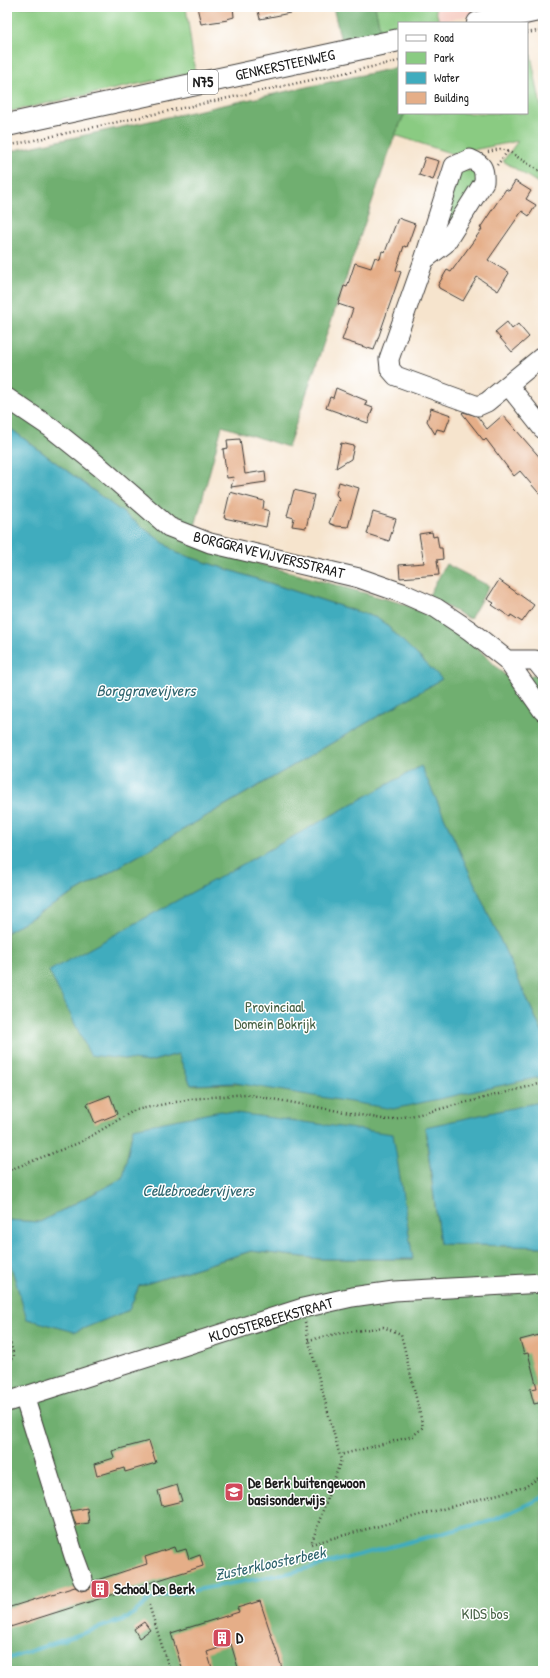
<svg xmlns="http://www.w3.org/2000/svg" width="550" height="1678" font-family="'Patrick Hand',sans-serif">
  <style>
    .built { fill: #f7d1c8 }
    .green { fill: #8acb82; stroke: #53744f }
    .forest { fill: #6faf70; stroke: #466646 }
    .water { fill: #40acbe; stroke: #2e646d }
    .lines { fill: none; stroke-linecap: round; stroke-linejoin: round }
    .stream { stroke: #40acbe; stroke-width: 4 }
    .building { fill: #e5ae88 }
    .minor-casing { stroke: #3d3a37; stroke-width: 21 }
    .major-casing { stroke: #3d3a37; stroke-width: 24 }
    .path { stroke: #3d3a37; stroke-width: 2.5; stroke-dasharray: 1 3; stroke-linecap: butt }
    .minor { stroke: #fff; stroke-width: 19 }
    .major { stroke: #fff; stroke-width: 22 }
    .labels { text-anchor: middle; stroke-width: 3; stroke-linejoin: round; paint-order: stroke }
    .shield { fill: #fff; stroke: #606060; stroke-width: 1 }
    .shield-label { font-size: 14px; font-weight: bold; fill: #1c1c1c }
    .street-label { font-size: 15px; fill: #1c1c1c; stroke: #fff }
    .park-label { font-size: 15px; fill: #486245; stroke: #fff }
    .poi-label { font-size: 15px; font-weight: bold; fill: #1c1c1c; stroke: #fff; text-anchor: start }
    .water-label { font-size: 16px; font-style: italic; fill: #2e646d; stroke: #fff }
  </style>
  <rect width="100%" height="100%" fill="#fff"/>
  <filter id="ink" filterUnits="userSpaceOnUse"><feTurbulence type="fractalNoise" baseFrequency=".025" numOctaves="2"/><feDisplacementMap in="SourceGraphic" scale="8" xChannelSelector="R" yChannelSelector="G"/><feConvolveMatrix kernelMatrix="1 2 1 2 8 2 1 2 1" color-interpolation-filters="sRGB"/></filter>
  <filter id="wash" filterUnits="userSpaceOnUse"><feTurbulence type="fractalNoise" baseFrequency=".012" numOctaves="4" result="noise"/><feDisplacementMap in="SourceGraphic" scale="16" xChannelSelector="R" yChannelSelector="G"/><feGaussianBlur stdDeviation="0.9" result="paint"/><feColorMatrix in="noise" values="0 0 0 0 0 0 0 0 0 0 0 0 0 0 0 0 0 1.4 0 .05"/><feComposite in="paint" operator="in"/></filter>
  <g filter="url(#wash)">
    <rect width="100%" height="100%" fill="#f6e4cd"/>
    <path class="built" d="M436 7H507L439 22Z"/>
    <path class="green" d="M7 7H186L195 72 7 112Z
      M375 7H435L439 22 399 23V30L381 33Z
      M528 40 543 117V186L503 161 518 141 453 154 395 135 405 113H527Z
      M464 170 475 172 479 181 442 240 456 173Z"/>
    <path class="forest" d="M333 7H375L381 33 341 41Z
      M399 67V113H405L395 135 288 447 222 426 191 541 228 555 404 604 436 619 467 638 513 683 535 674 543 686V1034L421 767 149 1062 178 1054 191 1085 540 1077 543 1066V1102L425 1128 440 1244 543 1247V1671H7V1253L27 1319 129 1310 139 1286 251 1251 321 1259H412L133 1128 123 1178 40 1222 7 1220V932L442 679 380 619 177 553 7 426V152Z
      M446 564 489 586 470 619 428 597Z"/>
    <path class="water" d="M7 426 177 553 380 619 442 679 7 932Z
      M421 766 543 1034V1066L540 1077 393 1109 235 1083 191 1085 178 1054 149 1062 90 1055 49 971Z
      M540 1102H543V1247L440 1244 425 1127Z
      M221 1111 393 1134 413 1259H321L251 1251 139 1286 129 1310 75 1332 27 1319 7 1253V1220L40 1222 123 1178 133 1128Z"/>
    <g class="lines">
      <path class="stream" d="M7 1659 128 1618 152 1598 289 1573 494 1520 543 1497"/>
    </g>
    <g id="blocks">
      <path class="building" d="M197 7H233L234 17 227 19 228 20 201 24Z
        M257 7H295V12L260 19Z
        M425 157 439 161 433 180 419 175Z
        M515 181 531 191 526 199 536 205 529 216 522 211 488 260 509 273 498 291 477 277 463 301 439 288 438 285 447 270 451 272 482 229 480 228 506 189 509 191Z
        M398 218 415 224 407 247 404 246 396 270 401 272 374 350 342 340 353 309 338 304 344 286 347 287 355 263 371 268 375 257 380 259 382 251 385 252Z
        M507 322 512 329 518 324 529 337 512 352 495 332Z
        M336 388 367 401 365 405 373 408 368 423 326 408 330 397 333 398Z
        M431 408 451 415 445 431 437 429 435 434 427 421Z
        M463 412 477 416 487 429 503 415 543 461V498L520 471 514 476 486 439 484 441 462 413Z
        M240 439 245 474 265 471 266 482 231 487 234 477 227 478 223 449 228 448 227 440Z
        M341 443 354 446 351 459 336 468Z
        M339 482 359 488 348 527 336 526 329 523 338 500 340 501 336 494Z
        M294 490 314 495 306 528 292 526 294 518 287 516Z
        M230 492 264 501 263 509 269 511 266 527 224 518Z
        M373 512 396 519 389 541 367 534Z
        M432 532 433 537 437 536 439 548H442L443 559 437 560 439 575 400 578 399 565 424 563 419 534Z
        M499 580 534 605 522 622 511 615 510 617 492 605 494 603 487 599Z
        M110 1095 117 1114 95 1123 87 1104Z
        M543 1334V1402L534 1404 530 1389 537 1388 528 1353 524 1354 520 1340Z
        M149 1441 156 1463 125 1472 124 1468 97 1476 94 1464 114 1458 112 1451Z
        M177 1485 182 1501 162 1506 158 1491Z
        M87 1508 89 1523 76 1525 71 1511Z
        M174 1547 176 1552 186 1549 189 1559 200 1555 203 1566 7 1628V1608L75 1587 81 1591 86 1590 92 1587 94 1581 147 1564 145 1557Z
        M260 1601 283 1671H239L231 1644 207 1652 213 1671H183L171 1633 239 1612 237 1608Z
        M144 1622 150 1630 139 1638 134 1629Z"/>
    </g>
  </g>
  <g filter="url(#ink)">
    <use href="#blocks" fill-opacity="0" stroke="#3d3a37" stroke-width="1"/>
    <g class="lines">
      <defs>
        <path id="minor" d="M424 260 445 244 484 182C485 168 482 164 470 159L454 166 424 260 389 359 390 369 396 376 478 406 487 402 543 356
          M508 385 543 429
          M7 398 50 427 100 467 169 527 210 543 359 578 402 593 436 608 469 630 507 660 543 711
          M507 660H535L543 670
          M24 1396 74 1556 83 1580
          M7 1402 303 1308 352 1297 394 1291 543 1283"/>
        <path id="major" d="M478 23 543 9
          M7 125 399 40"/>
      </defs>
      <use href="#minor" class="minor-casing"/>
      <use href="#major" class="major-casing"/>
      <path class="path" d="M527 33 543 30
        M7 146 399 61
        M488 152 500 149 508 151 543 173
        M497 165 508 151
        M7 1171 81 1142 135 1110 191 1099 245 1094 388 1120 420 1114 543 1083
        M305 1322 308 1338 341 1460 311 1544 525 1487 543 1475
        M7 1332 14 1356 7 1364
        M308 1340 336 1334 383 1327 401 1334 423 1427 413 1436 340 1455
        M149 1605 170 1671"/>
      <use href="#minor" class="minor"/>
      <use href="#major" class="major"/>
    </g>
  </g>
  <defs>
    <symbol id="school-square" viewBox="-11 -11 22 22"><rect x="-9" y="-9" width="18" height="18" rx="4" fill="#d1495b" stroke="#fff"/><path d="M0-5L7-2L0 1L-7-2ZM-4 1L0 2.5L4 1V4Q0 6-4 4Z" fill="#fff"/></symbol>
    <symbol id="building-square" viewBox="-11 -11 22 22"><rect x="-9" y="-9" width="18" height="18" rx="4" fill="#d1495b" stroke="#fff"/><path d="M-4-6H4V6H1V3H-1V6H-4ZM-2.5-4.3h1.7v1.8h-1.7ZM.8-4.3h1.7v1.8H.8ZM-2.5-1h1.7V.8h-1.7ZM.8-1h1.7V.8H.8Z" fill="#fff"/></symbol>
  </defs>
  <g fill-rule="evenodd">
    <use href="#school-square" x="223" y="1481" width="22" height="22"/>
    <use href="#building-square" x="89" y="1578" width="22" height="22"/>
    <use href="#building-square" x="211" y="1627" width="22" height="22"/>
  </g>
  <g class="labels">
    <rect class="shield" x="188" y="70" width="30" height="24" rx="3"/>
    <g class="shield-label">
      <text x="203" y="87">N75</text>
    </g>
    <g class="street-label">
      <text transform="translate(285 65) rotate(-12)" y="5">GENKERSTEENWEG</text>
      <text transform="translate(269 555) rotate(14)" y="5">BORGGRAVEVIJVERSSTRAAT</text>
      <text transform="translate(271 1320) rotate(-16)" y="5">KLOOSTERBEEKSTRAAT</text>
    </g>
    <g class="park-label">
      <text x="275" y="1012">Provinciaal<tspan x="275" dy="17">Domein Bokrijk</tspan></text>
      <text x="485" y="1619">KIDS bos</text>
    </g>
    <g class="poi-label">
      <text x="248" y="1488">De Berk buitengewoon<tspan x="248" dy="17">basisonderwijs</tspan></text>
      <text x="114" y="1594">School De Berk</text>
      <text x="236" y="1643">D</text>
    </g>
    <g class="water-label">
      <text x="146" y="696">Borggravevijvers</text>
      <text x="198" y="1196">Cellebroedervijvers</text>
      <text transform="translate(270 1563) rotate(-12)" y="6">Zusterkloosterbeek</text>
    </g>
  </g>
  <rect width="550" height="1678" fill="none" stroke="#fff" stroke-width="24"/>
  <rect x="398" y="22" width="130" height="92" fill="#ffffff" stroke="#a4a4a4"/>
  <rect x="406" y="35" width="20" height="6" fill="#ffffff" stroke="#a4a4a4"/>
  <text x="434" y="42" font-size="12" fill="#1c1c1c">Road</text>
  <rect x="406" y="52" width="20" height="12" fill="#8acb82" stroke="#a4a4a4"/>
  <text x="434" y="62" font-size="12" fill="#1c1c1c">Park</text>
  <rect x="406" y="72" width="20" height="12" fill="#40acbe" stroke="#a4a4a4"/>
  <text x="434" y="82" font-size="12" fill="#1c1c1c">Water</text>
  <rect x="406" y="92" width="20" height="12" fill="#e5ae88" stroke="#a4a4a4"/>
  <text x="434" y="102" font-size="12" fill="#1c1c1c">Building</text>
</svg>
